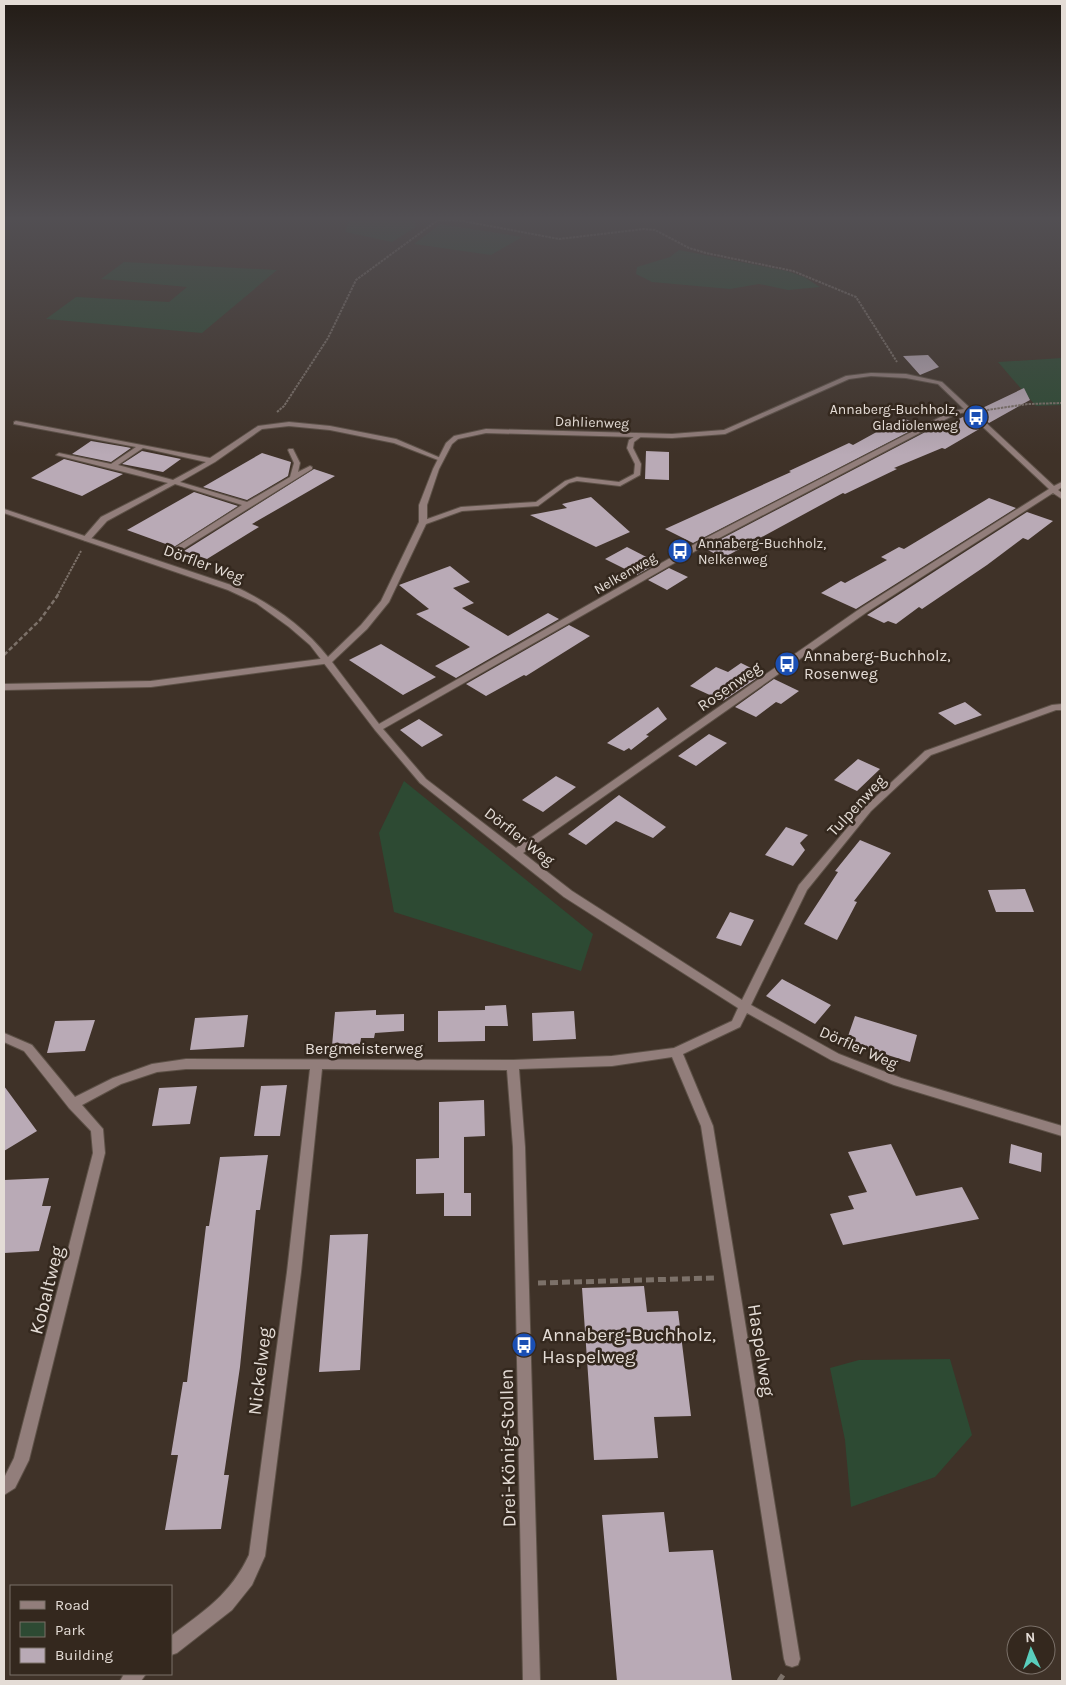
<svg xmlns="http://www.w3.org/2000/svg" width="1066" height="1685" font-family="Karla,sans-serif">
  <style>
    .green { fill: #2d4a33 }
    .building { fill: #b9aab6 }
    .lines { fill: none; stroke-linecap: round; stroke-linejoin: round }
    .lane-casing { stroke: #5d5147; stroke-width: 2 }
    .street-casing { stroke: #5d5147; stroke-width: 2 }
    .path-far2 { stroke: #7c7169; stroke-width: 2; stroke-dasharray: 2.5 1; stroke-linecap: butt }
    .path-far1 { stroke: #7c7169; stroke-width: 2.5; stroke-dasharray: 4.5 2.5; stroke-linecap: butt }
    .path { stroke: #7c7169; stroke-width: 5; stroke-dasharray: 8 4; stroke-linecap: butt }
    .lane { fill: #927e7b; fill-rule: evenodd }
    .street { fill: #927e7b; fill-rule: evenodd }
    .labels { text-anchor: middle; stroke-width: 5; stroke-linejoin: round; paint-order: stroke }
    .far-poi-label { font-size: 14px; fill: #e4dcd6; stroke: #34281e; text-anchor: end }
    .far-street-label { font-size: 14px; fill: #e4dcd6; stroke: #34281e }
    .street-label { font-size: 16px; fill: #e4dcd6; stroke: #34281e }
    .poi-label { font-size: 16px; fill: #e4dcd6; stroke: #34281e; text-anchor: start }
    .near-street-label { font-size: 19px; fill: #e4dcd6; stroke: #34281e }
    .near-poi-label { font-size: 19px; fill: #e4dcd6; stroke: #34281e; text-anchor: start }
  </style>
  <rect width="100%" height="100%" fill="#3f3228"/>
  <path class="green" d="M414 219 416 227 392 242 345 232 349 221Z
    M440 224 522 237 491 255 414 244Z
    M679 250 787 271 804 277 820 287 788 290 759 284 730 289 652 282 636 274 637 267 670 257Z
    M124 262 277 270 202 333 46 319 76 297 169 302 187 287 101 279Z
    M1062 358V405L1036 406 998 362Z
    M404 781 593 934 581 971 394 912 379 833Z
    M950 1359 972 1435 935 1477 851 1507 845 1440 830 1368 859 1360Z"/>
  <path class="building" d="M928 355 939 367 920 375 903 356Z
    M1024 388 1030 400 989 423 976 411Z
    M967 415 981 428 945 449 942 448 894 468 897 469 845 494 843 493 723 558 704 548 933 428 936 430Z
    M902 418 922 425 693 543 665 529 791 472 789 471 849 443 853 445Z
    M91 441 126 447 131 448 111 462 72 454Z
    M142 451 181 459 163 472 122 464Z
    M646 451 669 452V480L645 479Z
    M262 453 291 462 288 476 247 500 203 487Z
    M64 459 123 474 82 496 31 478Z
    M314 469 335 476 252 524 259 527 207 559 184 551Z
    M194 492 238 506 174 547 127 530Z
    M591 497 630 532 596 547 530 515 567 508 562 504Z
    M989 498 1016 508 856 609 821 593 841 581 845 583 887 560 881 557 899 547 904 549Z
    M1027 512 1053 521 1028 540 1023 538 987 565 922 609 919 607 896 624 888 621 884 623 867 615Z
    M627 547 658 563 637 575 605 559Z
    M450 566 470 582 453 588 474 603 462 608 508 636 548 613 559 619 456 678 435 666 470 647 416 614 429 609 399 585Z
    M669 568 688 577 667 590 648 580Z
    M569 625 590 636 526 676 524 675 486 696 466 684Z
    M381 644 436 677 403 695 349 660Z
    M741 663 763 674 723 701 690 686 716 667 728 672Z
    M774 679 799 691 781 704 776 702 756 717 735 707Z
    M965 702 982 715 955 725 938 713Z
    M658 707 667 719 646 735 649 736 631 750 629 748 624 751 607 743Z
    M419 719 443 735 422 747 400 730Z
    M709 734 727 743 696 766 678 756Z
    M858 759 880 769 857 791 834 780Z
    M556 776 576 787 543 812 522 800Z
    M619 795 666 827 653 838 616 821 586 845 568 834Z
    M786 827 808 835 800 843 805 850 793 866 765 855Z
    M860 840 891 853 854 901 857 902 837 940 804 924 838 872 835 871Z
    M1025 889 1034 912H996L988 890Z
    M730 912 754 920 741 946 716 938Z
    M782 979 831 1005 815 1024 766 996Z
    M506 1005 508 1026H485V1041L438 1042V1011L485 1010V1006Z
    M376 1010V1015L404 1014V1031L375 1033 374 1038H361L360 1045 332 1046 335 1012Z
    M574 1011 576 1039 533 1041 532 1013Z
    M248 1015 244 1047 190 1050 195 1018Z
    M855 1016 917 1035 910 1062 846 1042Z
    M95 1020 85 1051 47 1053 55 1021Z
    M287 1085 280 1136H254L261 1086Z
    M4 1086 37 1131 4 1151Z
    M197 1086 190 1124 152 1126 159 1088Z
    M484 1100 485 1136 464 1137V1193H471V1216H444V1193L416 1194V1159L439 1158V1102Z
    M891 1144 916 1196 962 1187 979 1219 843 1245 830 1214 854 1209 848 1196 867 1192 848 1152Z
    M1011 1144 1042 1153 1041 1172 1009 1163Z
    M268 1155 260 1210H256L240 1367 224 1475H229L221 1529 165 1530 178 1455H171L183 1382H187L206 1226H209L220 1157Z
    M49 1178 42 1206H51L39 1251 4 1253V1180Z
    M368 1234 360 1370 319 1372 330 1235Z
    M644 1286 647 1312 678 1311 691 1416 654 1417 658 1458 594 1460 582 1288Z
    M664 1512 669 1552 713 1550 732 1681H617L602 1515Z"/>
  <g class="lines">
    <defs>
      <path id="lane" d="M16 421 210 458 258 426 289 422 330 426 396 439 443 459 438 460 394 443 330 430 289 426 262 429 215 462 180 482 247 502 290 477 294 463 288 450 289 449H293L300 463 298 472 310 466 312 467V469L183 549H177L176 547 242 505 175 484 107 521 89 541H86L82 539 101 517 168 483 56 455 59 453 111 464 136 447 14 424V422ZM143 448 206 462 173 480 118 465Z
        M637 435 642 436 634 442 633 448 641 464 640 475 620 486 577 481 569 483 538 506 462 511 426 524 419 522 461 507 536 502 565 481 577 477 619 482 634 474 635 464 627 448 629 440Z
        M328 658 332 661 331 663 151 687 4 690V684L151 681Z"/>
      <path id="street" d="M871 373 906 374 942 382 1054 486 1062 482V487L1058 490 1062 493V499L1053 493 867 612 523 853 572 891 742 1000 799 885 865 807 925 751 1052 705 1062 704V710H1056L931 755 871 811 807 890 751 1005 839 1054 901 1078 1062 1126V1136L894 1085 831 1060 747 1013 740 1027 683 1054 713 1126 800 1659 798 1665 792 1667 786 1665 784 1659 701 1126 672 1057 612 1066 519 1069 525 1147 540 1681H523L513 1147 507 1070 322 1069 301 1272 265 1556 252 1585 232 1610 177 1653 171 1655V1636C205 1610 230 1595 249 1555L287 1272 310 1069H186L157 1072 121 1084 82 1105 103 1129 105 1153 29 1460 15 1488 4 1495V1478L14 1458 93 1153 91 1131 69 1108 24 1051 4 1042V1033L32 1045 75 1097 113 1078 152 1064 186 1059 513 1060 612 1056 674 1048 732 1021 738 1008 564 897 420 783 375 730 310 645 289 627 256 603 228 590 4 513V509L234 586C270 603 303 625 328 657L361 625 381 601 419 522V505L433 469 446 443 454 436 486 429 672 434 724 430 846 376ZM871 376 906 378 938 384 964 409 952 411 700 541 379 724 332 662 367 629 389 602 427 522V505L439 469 452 444 458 439 486 433 672 438 725 434 849 379ZM967 412 1049 489 861 608 516 848 426 779 383 729 706 545 956 414Z
        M124 1674H146L141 1681H120Z"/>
    </defs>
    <use href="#lane" class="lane-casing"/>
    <use href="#street" class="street-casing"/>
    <path class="path-far2" d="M438 220 463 221 559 239 644 229 655 230 689 248 706 253 793 271 856 297 897 362
      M987 410 1028 404 1062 403
      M277 412 284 406 328 338 356 280 438 220
      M57 596 81 551"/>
    <path class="path-far1" d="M4 655 40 620 58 595"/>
    <path class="path" d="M538 1283 715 1278
      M779 1681 783 1675"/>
    <use href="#lane" class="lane"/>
    <use href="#street" class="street"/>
  </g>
  <linearGradient id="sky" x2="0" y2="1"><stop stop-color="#231c16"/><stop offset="0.48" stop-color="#524f53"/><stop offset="1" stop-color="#524f53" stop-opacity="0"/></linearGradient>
  <rect width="1066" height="455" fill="url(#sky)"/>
  <defs>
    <symbol id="bus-disc" viewBox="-11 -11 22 22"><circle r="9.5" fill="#1a4fb4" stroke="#34281e"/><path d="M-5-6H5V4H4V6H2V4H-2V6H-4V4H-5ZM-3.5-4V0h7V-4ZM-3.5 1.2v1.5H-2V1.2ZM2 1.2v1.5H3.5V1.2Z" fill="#fff"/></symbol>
  </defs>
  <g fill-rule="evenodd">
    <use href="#bus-disc" x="962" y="403" width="28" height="28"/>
    <use href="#bus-disc" x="666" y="537" width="28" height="28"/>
    <use href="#bus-disc" x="773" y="650" width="28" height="28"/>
    <use href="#bus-disc" x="510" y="1331" width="28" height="28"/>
  </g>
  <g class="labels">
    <g class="far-poi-label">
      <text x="958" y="414">Annaberg-Buchholz,<tspan x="958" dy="16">Gladiolenweg</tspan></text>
      <text x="698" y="548" text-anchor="start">Annaberg-Buchholz,<tspan x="698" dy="16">Nelkenweg</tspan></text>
    </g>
    <g class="far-street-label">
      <text transform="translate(592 422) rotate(2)" y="5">Dahlienweg</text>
      <text transform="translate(625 573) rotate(-30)" y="5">Nelkenweg</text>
    </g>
    <g class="street-label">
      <text transform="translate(204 563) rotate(20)" y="6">Dörfler Weg</text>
      <text transform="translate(729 686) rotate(-35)" y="6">Rosenweg</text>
      <text transform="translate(856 805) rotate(-47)" y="6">Tulpenweg</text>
      <text transform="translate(520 836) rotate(38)" y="6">Dörfler Weg</text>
      <text transform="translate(859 1047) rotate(24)" y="6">Dörfler Weg</text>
      <text x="364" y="1054">Bergmeisterweg</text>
    </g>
    <g class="poi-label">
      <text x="804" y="661">Annaberg-Buchholz,<tspan x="804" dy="18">Rosenweg</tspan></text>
    </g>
    <g class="near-street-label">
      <text transform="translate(46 1290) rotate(-76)" y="7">Kobaltweg</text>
      <text transform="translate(762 1350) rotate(81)" y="7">Haspelweg</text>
      <text transform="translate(259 1371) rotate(-83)" y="7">Nickelweg</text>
      <text transform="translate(507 1448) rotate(-91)" y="7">Drei-König-Stollen</text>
    </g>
    <g class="near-poi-label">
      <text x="542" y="1341">Annaberg-Buchholz,<tspan x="542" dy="22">Haspelweg</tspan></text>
    </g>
  </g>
  <rect width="1066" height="1685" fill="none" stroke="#e4dcd6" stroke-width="10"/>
  <rect x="10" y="1585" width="162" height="90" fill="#34281e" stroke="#7a7068"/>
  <rect x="20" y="1601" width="25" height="8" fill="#927e7b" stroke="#7a7068"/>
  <text x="55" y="1610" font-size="15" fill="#e4dcd6">Road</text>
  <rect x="20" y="1622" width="25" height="15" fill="#2d4a33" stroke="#7a7068"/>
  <text x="55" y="1635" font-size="15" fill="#e4dcd6">Park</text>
  <rect x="20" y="1648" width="25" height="15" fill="#b9aab6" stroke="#7a7068"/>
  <text x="55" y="1660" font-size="15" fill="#e4dcd6">Building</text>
  <g transform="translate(1031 1650) rotate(357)"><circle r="24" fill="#34281e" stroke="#7a7068"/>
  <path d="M0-4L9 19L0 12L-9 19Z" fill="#5acebd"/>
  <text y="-8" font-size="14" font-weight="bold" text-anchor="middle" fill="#e4dcd6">N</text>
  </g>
</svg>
